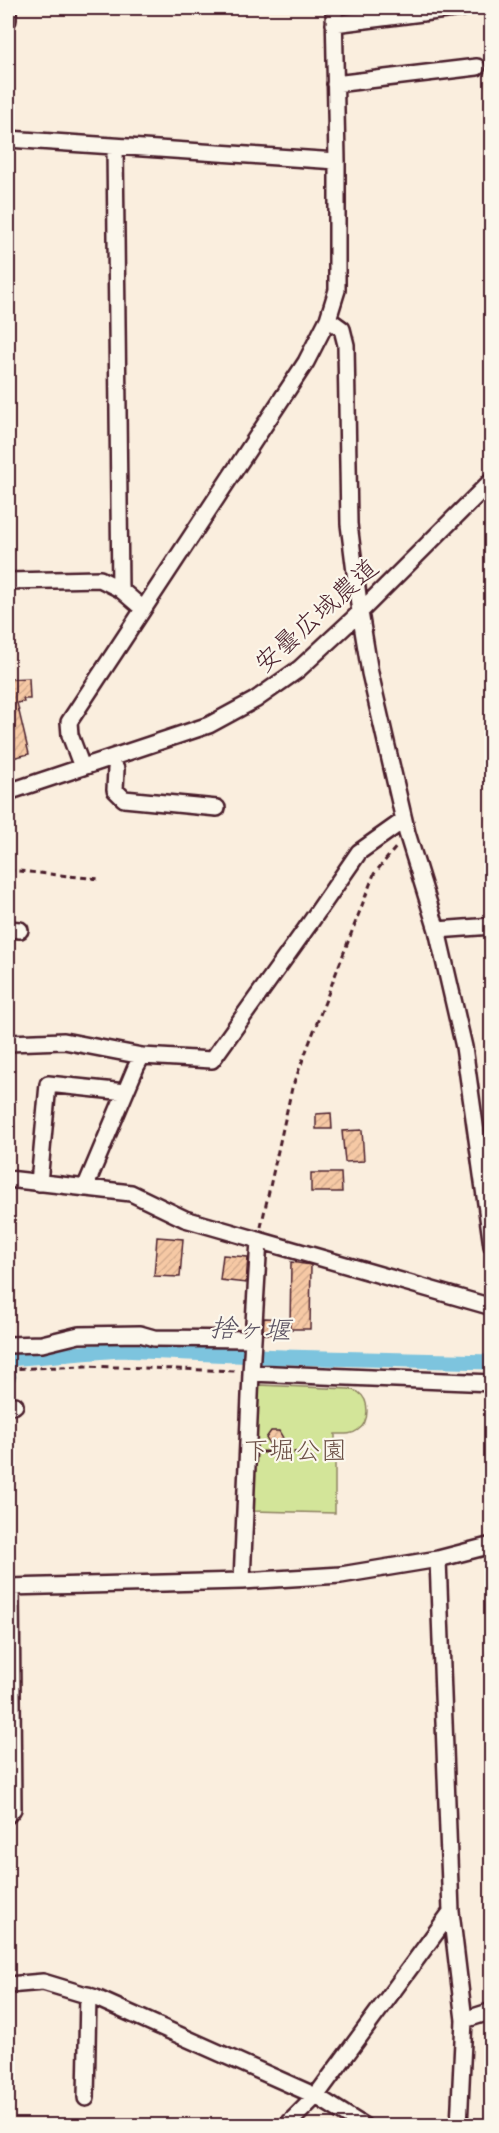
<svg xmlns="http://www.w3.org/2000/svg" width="499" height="2133" font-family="Caveat,'Klee One',sans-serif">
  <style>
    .park { fill: #d3e599; stroke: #8e8262; stroke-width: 1.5 }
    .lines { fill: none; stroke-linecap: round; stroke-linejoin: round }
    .stream { stroke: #698296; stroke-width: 4.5 }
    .canal { stroke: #7dc4de; stroke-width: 15 }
    .building { fill: url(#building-hatch); stroke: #4a1f2b; stroke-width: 1.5 }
    .minor-casing { stroke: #4a1f2b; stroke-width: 20 }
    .path { stroke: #4a1f2b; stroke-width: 3; stroke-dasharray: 6 4.5; stroke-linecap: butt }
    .minor { stroke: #fbf7ec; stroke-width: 15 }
    .labels { text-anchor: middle; stroke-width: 4.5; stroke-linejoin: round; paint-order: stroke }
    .street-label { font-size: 26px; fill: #4a1f2b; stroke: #fbf7ec }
    .park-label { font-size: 26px; fill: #6c5046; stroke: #fbf7ec }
    .water-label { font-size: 27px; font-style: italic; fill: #595161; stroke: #fbf7ec }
  </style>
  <defs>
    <pattern id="building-hatch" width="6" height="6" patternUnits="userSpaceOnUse" patternTransform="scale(1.5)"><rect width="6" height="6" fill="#f6c9a5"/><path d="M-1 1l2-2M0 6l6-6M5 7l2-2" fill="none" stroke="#d4ac8e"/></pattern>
  </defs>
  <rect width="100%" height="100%" fill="#faeede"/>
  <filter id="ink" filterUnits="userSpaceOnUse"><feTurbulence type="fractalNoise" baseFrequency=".0167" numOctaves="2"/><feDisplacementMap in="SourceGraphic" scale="12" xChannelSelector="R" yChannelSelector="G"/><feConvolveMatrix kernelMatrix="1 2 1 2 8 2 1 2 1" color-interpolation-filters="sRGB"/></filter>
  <g filter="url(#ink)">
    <path class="park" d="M259 1385 349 1389C352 1390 356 1391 358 1392 370 1400 370 1422 358 1430 352 1435 343 1434 335 1434V1513L253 1511Z"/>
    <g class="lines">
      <path class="stream" d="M8 1392 14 1377 12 1358"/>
      <path class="canal" d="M8 1359 120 1350 283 1357 492 1362"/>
    </g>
    <path class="building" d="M29 678 30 699H23L24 702 17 703 29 754 8 759V679Z
      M331 1113 332 1129H316V1114Z
      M362 1130 364 1161 345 1162 342 1131Z
      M311 1173H341L342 1192H311Z
      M157 1237 183 1239 180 1277 154 1276Z
      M223 1255 248 1257 246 1283 220 1280Z
      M291 1262 311 1265 310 1329H290Z
      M264 1318 286 1319V1335L263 1334Z
      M271 1431H279L283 1438 278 1446 270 1445 266 1438Z"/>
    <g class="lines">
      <defs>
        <path id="minor" d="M8 20V8
          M334 24 462 8
          M335 84 477 67
          M8 139 337 161
          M115 147 120 589
          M328 319 342 329 346 345 349 524 360 612 370 673 407 833 437 930 464 1047 492 1246
          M8 581 100 579 120 589 142 608
          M82 767 70 735 69 722 306 362 328 319 337 290V161L334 8
          M116 769 115 790 124 799 217 808
          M8 792 209 725 255 700 299 669 353 619 492 480
          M8 929 20 930
          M437 930 492 926
          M8 1043 64 1041 142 1056 212 1060 310 923 359 852 404 820
          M8 1179 131 1193 185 1219 492 1307
          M39 1183 48 1084 125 1092
          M85 1188 136 1067 142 1056
          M259 1240 251 1373 492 1383
          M8 1345 42 1344 79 1335 140 1334 154 1338 253 1339
          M8 1406 15 1405
          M438 1559 451 1912 464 2020 459 2126
          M242 1581 251 1373
          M8 1587 242 1581 341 1575 438 1559 492 1545
          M8 1815 13 1809 11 1587
          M8 1985 43 1982 96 1998 316 2096 364 2126
          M464 2020 492 2011
          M86 2098 88 1995
          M286 2126 316 2096 451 1912"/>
      </defs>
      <use href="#minor" class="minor-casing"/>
      <path class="path" d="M8 870 100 879
        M261 1227 292 1088 374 874 397 846
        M8 1369 85 1366 237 1371
        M262 1452 314 1453"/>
      <use href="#minor" class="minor"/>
    </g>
  </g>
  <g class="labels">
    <g class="street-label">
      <text transform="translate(316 615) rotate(-42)" y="9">安曇広域農道</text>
    </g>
    <g class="park-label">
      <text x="295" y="1459">下堀公園</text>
    </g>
    <g class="water-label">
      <text transform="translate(250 1329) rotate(2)" y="9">捨ヶ堰</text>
    </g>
  </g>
  <rect width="499" height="2133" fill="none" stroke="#fbf7ec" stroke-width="30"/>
  <rect x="15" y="15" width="469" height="2103" fill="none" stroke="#4a1f2b" stroke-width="2" filter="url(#ink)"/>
</svg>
